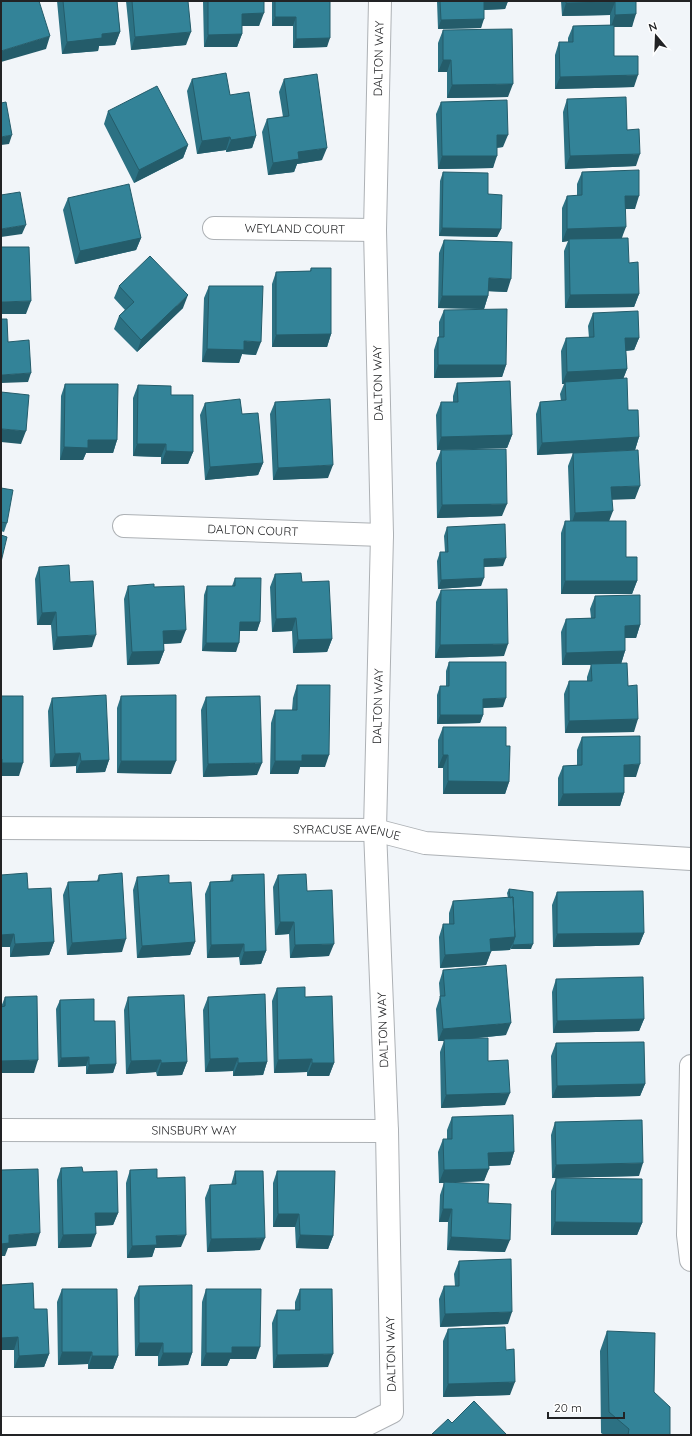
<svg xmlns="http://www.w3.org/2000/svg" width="692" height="1436" font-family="Quicksand,sans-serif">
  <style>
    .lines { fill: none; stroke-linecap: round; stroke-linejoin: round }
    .street-casing { stroke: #adb1b5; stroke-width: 24 }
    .street { stroke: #fff; stroke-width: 22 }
    .wall { fill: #2c7183 }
    .shaded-wall { fill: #245c6a }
    .building { fill: #338398; stroke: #245c6a }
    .labels { text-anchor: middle; stroke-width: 4; stroke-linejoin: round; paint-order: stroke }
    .street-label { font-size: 12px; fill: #222325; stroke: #fff }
  </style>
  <rect width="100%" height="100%" fill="#f1f5f9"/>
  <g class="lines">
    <defs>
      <g id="street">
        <path id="s1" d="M214 228 375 230"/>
        <path id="s2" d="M124 526 382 535"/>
        <path id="s3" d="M1 828 375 830 425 843 691 859"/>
        <path d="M691 1066 688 1235 691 1260"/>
        <path id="s4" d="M1 1130 387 1131"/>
        <path id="s5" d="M1 1428 358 1429 392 1412 387 1131 375 830 382 535 375 230 380 1"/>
      </g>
    </defs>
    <use href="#street" class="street-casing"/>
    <use href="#street" class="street"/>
  </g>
  <path class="wall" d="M57 1H117L120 32 115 45 99 46 98 51 62 54Z
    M126 1H188L186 45 131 50Z
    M203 1H264L259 26H242V34L237 47H204Z
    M272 1H330L327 47 293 48V26H272Z
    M437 1H508L505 9 484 10 481 28 438 29Z
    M561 1H636L632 27H614V56L634 87 555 89V55L559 42H568V38L573 26 610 25V15L562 16Z
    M443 30 508 97 447 98V72H438V43Z
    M192 79 230 95 256 136 252 148 226 152V150L197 154 187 91Z
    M284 79 322 160 297 164 294 172 268 175 262 132 267 119 283 117 279 92Z
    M567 99 627 130 636 166 565 169 563 112Z
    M441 102 503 147 497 148 493 168 438 169 436 114Z
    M108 111 188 145 183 158 134 183 104 124Z
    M443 172 488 194 501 229 497 237 439 236 440 181Z
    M582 172 635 209H625L622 238 629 263 639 294 634 307 565 308 564 251 568 241 562 242V208L567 196H577V184Z
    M68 198 141 238 136 250 75 264 63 210Z
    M444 240 507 292 488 291V296L484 309 438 308 439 253Z
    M311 268 331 334 327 347H272V284L276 272 310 271Z
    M119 286 183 308 137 352 114 329 119 316 125 310 114 298Z
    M209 286 256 355 242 354 239 363 202 362 204 298Z
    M444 310 506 365 502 377 434 378V350L438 337H439V322Z
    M593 313 639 338 634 350 626 351 627 369 623 379 628 410 639 437 635 450 579 453 635 499H612L609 521 637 581 632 594H561V533L565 521H570L568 466 573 453 537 455 536 414 540 402 561 401 560 394 564 384H562L561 351 566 338H589L588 326Z
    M457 383 512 435 507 448 437 450 436 415 441 402H453V396Z
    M65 384 117 440 113 453H86L83 460H60L61 396Z
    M138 385 171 395 193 452 188 464H161V457L133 456V398Z
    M275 402 328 478 273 480 270 414Z
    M205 403 242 414 263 463 258 475 205 480 200 415Z
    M441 450 502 516 437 518 436 463Z
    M1 488 7 523 4 532 1 531Z
    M447 527 503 566 484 567 481 586 438 589 437 561 440 552H445L444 536Z
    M39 567 70 582 92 647 53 650 51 625H37L35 579Z
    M275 574 332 639 327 652 293 653 292 631 272 632 270 587Z
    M235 578 260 622 257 631H239L236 652 202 651 204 595 207 586H232Z
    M128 586 154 587 181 643 164 644V651L159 664 127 665 124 599Z
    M441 590 504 656 435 658 436 602Z
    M595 596 640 625 636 638H625V651L621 664 628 686 634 732 565 733 564 694 569 681H587V677L591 665H562L561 632 566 619 591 618 590 609Z
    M449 662 503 707 483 708V715L480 723 437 724V695L440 686H446V671Z
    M297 685 325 767H300L298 774H270L271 723 275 710H292L293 698Z
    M121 696 171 774 117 773V708Z
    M206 697 257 775 203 777 201 710Z
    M52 698 109 760 105 772 76 773V766L50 767 48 711Z
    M443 727 506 746 509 782 505 794H443V768H438V740Z
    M582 737 636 777H624V793L620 806H558V778L563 766 577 765V750Z
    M1 875 28 889 54 942 49 955 10 957V947H1Z
    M99 875 122 952 67 955 63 895 68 882 97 881Z
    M232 875 266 951 261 964 240 965 239 957 207 958 205 894 210 882 230 881Z
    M278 875 329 956 290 958 289 934 275 935 273 887Z
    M137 877 169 883 195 942 190 955 137 958 133 890Z
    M509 889 531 949H511V947L510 950 491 951 486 965 440 968 439 937 443 924H449V913L453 901 508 898 507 893Z
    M557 892 644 933 639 945 553 947 552 905Z
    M443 970 506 1035 469 1039 488 1061 505 1105 441 1108 440 1052 444 1041H438L436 1009 440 997 439 983Z
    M556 979 644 1019 639 1031 553 1033 552 992Z
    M277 988 305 997 334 1063 329 1076H307V1072L274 1073 272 1001Z
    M5 997 34 1073H1V1007Z
    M128 997 187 1062 182 1075 157 1076 156 1072 126 1074 124 1010Z
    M208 997 267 1062 263 1075 233 1076V1071L205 1072 203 1010Z
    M60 1000 94 1021 116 1064 113 1073 86 1074V1066L58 1067 56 1009Z
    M556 1043 645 1084 640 1096 552 1098 551 1056Z
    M452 1117 514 1152 510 1165 489 1166 484 1181 451 1182 488 1203 505 1252 447 1250 448 1222H439L440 1195 444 1183H439L438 1152 443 1139H447V1130Z
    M555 1122 639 1176 552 1178 551 1135Z
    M61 1168 83 1172 118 1213 113 1225 96 1226 91 1247 58 1248 57 1180Z
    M130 1170 157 1178 181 1247 155 1248 152 1257 127 1258 126 1183Z
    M235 1171 260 1250 207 1252 205 1198 210 1185H231Z
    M277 1171 333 1236 328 1249 296 1248 295 1227H273V1183Z
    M556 1178 642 1223 637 1235H551V1191Z
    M459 1261 508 1324 440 1327 439 1299 444 1286H455L454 1274Z
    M1 1285 34 1309 49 1354 44 1367 14 1368V1350H1Z
    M139 1286 192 1353 188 1365 158 1366V1356H135L134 1298Z
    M62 1289 118 1356 113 1369H88V1364L58 1365 57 1302Z
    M206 1289 256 1359H230L227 1366H201L202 1302Z
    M300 1289 328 1367 273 1368 272 1323 277 1310H295V1302Z
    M448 1329 506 1350 510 1395 443 1397V1341Z
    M607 1331 654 1392 670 1435H604L601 1433 600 1351Z"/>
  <path class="shaded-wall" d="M484 1H508L505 9 481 10Z
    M615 2 610 15 562 16 566 3Z
    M264 13 259 26H237L242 14Z
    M636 14 632 27H611L615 15Z
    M275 17H296L293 26H272Z
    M484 19 481 28 438 29 441 20Z
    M120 32 115 45 99 46 98 51 62 54 67 42 102 34Z
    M191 32 186 45 131 50 135 37Z
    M242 34 237 47H204L208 35Z
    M50 36 46 49 1 62V51Z
    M330 38 327 47 293 48 296 39Z
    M443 60H451L447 72H438Z
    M638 75 634 87 555 89 560 77Z
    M513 84 508 97 447 98 452 85Z
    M12 135 9 144 1 145V137Z
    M497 135H508L503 147 492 148Z
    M256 136 252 148 226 152 231 140Z
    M230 137 226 150 197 154 202 141Z
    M188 145 183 158 134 183 139 170Z
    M327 148 322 160 297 164 294 172 268 175 273 163 298 152Z
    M640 154 636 166 565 169 570 156Z
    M442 156H497L493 168 438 169Z
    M625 196H639L635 209H621Z
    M26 225 22 234 1 237V229Z
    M626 227 621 240 569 239 568 241 562 242 567 229Z
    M442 228 501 229 497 237 439 236Z
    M141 238 136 250 75 264 80 251Z
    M489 278 511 279 507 292 484 291Z
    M639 294 634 307 565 308 570 295Z
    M188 295 183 308 137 352 141 340Z
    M442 296H488L484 309 438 308Z
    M31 301 26 314H1V302Z
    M331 334 327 347H272L276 335Z
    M625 338H639L634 350 621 351Z
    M244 341 261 342 256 355 242 354 239 363 202 362 207 349Z
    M438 365H506L502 377 434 378Z
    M627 369 622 382H565L564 384H562L567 372Z
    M31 373 28 382 1 383V375Z
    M2 429 26 431 21 444 1 442V431Z
    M512 435 507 448 437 450 441 437Z
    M639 437 635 450 537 455 542 443Z
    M88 440H117L113 453H86L83 460H60L64 447Z
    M137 444H166L161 457 133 456Z
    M166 451 193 452 188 464H161Z
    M263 463 258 475 205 480 210 467Z
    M333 465 328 478 273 480 278 468Z
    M640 486 635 499 607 500 611 487Z
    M507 504 502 516 437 518 442 505Z
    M613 511 608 524 571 526 575 513Z
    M506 558 503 566 480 567 484 559Z
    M484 578 481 586 438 589 441 580Z
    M565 581H637L632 594H561Z
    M56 612 51 625H37L42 613Z
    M296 618 292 631 272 632 276 619Z
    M240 622H260L257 631H236Z
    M640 625 636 638H620L625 626Z
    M186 630 181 643 159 644 163 631Z
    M96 635 92 647 53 650 57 637Z
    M332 639 327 652 293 653 298 640Z
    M206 643H239L236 652 202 651Z
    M508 644 504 656 435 658 440 645Z
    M164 651 159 664 127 665 132 652Z
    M625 651 621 664 562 665 566 653Z
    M506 698 503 707 480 708 483 699Z
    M440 715H483L480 723 437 724Z
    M638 719 634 732 565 733 569 721Z
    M80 753 76 766 50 767 55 754Z
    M302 755H329L325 767H300L298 774H270L275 761Z
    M443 755H448L443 768H438Z
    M109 760 105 772 76 773 81 761Z
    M121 761H176L171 774 117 773Z
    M2 763H23L19 776H1V767Z
    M262 763 257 775 203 777 208 764Z
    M640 764 636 777H619L624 765Z
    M448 781 509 782 505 794H443Z
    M624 793 620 806H558L563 794Z
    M280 922H294L289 934 275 935Z
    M644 933 639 945 553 947 557 934Z
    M14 934 10 947H1V935Z
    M515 937 510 950 486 951 490 939Z
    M126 939 122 952 67 955 72 943Z
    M54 942 49 955 10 957 15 944Z
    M195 942 190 955 137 958 142 946Z
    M244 944 239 957 207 958 211 945Z
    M334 944 329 956 290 958 295 945Z
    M533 944 531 949H511L513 945Z
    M266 951 261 964 240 965 244 952Z
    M491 952 486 965 440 968 445 955Z
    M644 1019 639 1031 553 1033 557 1021Z
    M511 1023 506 1035 444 1041V1039V1041H438L443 1029Z
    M89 1057 86 1066 58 1067 61 1058Z
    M238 1058 233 1071 205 1072 210 1059Z
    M312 1059 307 1072 274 1073 278 1060Z
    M38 1060 34 1073H1V1061Z
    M161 1060 156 1072 126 1074 131 1061Z
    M187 1062 182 1075 157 1076 161 1063Z
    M267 1062 263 1075 233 1076 238 1063Z
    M312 1063H334L329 1076H307Z
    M116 1064 113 1073 86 1074 89 1065Z
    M645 1084 640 1096 552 1098 557 1086Z
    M510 1093 505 1105 441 1108 446 1095Z
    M514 1152 510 1165 484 1166 488 1153Z
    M643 1163 639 1176 552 1178 556 1165Z
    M489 1169 484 1181 439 1183 444 1170Z
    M443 1209H452L448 1222H439Z
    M95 1213H118L113 1225 91 1226Z
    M278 1214H299L295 1227H273Z
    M555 1222 642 1223 637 1235H551Z
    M40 1233 36 1246 8 1248 5 1256H1V1244L9 1235Z
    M96 1234 91 1247 58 1248 63 1235Z
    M186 1235 181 1247 155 1248 152 1257 127 1258 132 1246 156 1236Z
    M300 1235 333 1236 328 1249 296 1248Z
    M451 1237 510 1240 505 1252 447 1250Z
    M265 1238 260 1250 207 1252 211 1239Z
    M512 1312 508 1324 440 1327 445 1314Z
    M18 1337 14 1350H1V1338Z
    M139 1343H163L158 1356H135Z
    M232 1347H260L256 1359H230L227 1366H201L206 1353Z
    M62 1352H92L88 1364 58 1365Z
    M163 1353H192L188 1365 158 1366Z
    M49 1354 44 1367 14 1368 19 1356Z
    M333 1354 328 1367 273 1368 277 1355Z
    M92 1356H118L113 1369H88Z
    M515 1382 510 1395 443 1397 448 1384Z"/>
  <path class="building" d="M1 1H39L50 36 1 51Z
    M63 1H117L120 32 102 34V38L67 42Z
    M132 1H188L191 32 135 37Z
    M208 1H264V13L242 14V34L208 35Z
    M275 1H330V38L296 39V17H275Z
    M440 1H484V19L441 20Z
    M566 1H636V14L615 15V2L566 3Z
    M614 25V56H638V75L560 77 559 42H573V26Z
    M512 29 513 84 452 85 451 60H443V30Z
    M226 73 230 95 249 92 256 136 231 140 230 137 202 141 192 79Z
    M317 74 327 148 298 152 299 159 273 163 267 119 289 116 284 79Z
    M157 86 188 145 139 170 108 111Z
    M626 97 627 130 639 129 640 154 570 156 567 99Z
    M507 100 508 135H497V156H442L441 102Z
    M6 102 12 135 1 137V103Z
    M639 170V196H625L626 227 567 229V196L582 195V172Z
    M443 172 488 173V194L502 195 501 229 442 228Z
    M129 184 141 238 80 251 68 198Z
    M20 192 26 225 1 229V195Z
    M628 238 629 263 638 262 639 294 570 295 569 239Z
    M444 240 512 242 511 279 489 278 488 296H442Z
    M1 247H29L31 301 1 302Z
    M150 256 188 295 141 340 119 316 134 302 119 286Z
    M311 268H331V334L276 335V272L311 271Z
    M209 286H263L261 342 244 341V350L207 349Z
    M507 309 506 365H438V337H444V310Z
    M638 311 639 338H625L627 369 567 372 566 338 594 337 593 313Z
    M1 319H7L8 342 29 340 31 373 1 375Z
    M627 378 628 410H638L639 437 542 443 540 402 566 400 565 382Z
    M510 381 512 435 441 437V402H458L457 383Z
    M65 384H118L117 440H88V448L64 447Z
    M138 385 171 386V395H193V452L166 451V444H137Z
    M1 392 29 395 26 431 2 429 1 437Z
    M240 399 242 414 258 413 263 463 210 467 205 403Z
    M330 399 333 465 278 468 275 402Z
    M506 449 507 504 442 505 441 450Z
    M638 450 640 486 611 487 613 511 575 513 573 453Z
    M1 488 13 490 7 523 1 522Z
    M565 521H626V557H637V581H565Z
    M505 524 506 558 484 559V578L441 580 440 552H448L447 527Z
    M1 535 7 537 1 562Z
    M69 565 70 582 93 581 96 635 57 637 56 612 42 613 39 567Z
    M301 573 302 582 329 581 332 639 298 640 296 618 276 619 275 574Z
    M235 578H261L260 622H240L239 643H206L207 586H235Z
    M154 584V587L184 586 186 630 163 631 164 651 132 652 128 586Z
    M507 589 508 644 440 645 441 590Z
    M640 595V625L625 626V651L566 653V619L595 618V596Z
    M449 662H506V698L483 699V715H440V686H449Z
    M627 663 628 686 637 685 638 719 569 721V681H592L591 664Z
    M297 685H330L329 755H302V761H275V710H297Z
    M106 695 109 760 81 761 80 753 55 754 52 698Z
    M176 695V761H121V696Z
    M1 696H23V763H2V759H1Z
    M260 696 262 763 208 764 206 697Z
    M443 727H506V746H510L509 782 448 781V755H443Z
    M640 736V764L624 765V793L563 794V766L582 765V737Z
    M27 873 28 889 51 888 54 942 15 944 14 934 1 935V875Z
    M122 873 126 939 72 943 68 882 99 881V875Z
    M264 874 266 951 244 952V944L211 945 210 882 233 881 232 875Z
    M306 874 307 891 332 890 334 944 295 945 294 922H280L278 875Z
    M169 875V883L191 882 195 942 142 946 137 877Z
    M509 889 533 892V944L513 945V943L515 937 513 897 510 898Z
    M643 891 644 933 557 934V892Z
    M513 897 515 937 490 939 491 952 445 955 443 924H454L453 901Z
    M506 965 511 1023 443 1029 440 996H445L443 970Z
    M643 977 644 1019 557 1021 556 979Z
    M305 987V997L332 996 334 1063H312V1059L278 1060 277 988Z
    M265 994 267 1062 238 1063V1058L210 1059 208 997Z
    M184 995 187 1062 161 1063V1060L131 1061 128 997Z
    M37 996 38 1060 1 1061V1007L5 1006V997Z
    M94 999V1021H115L116 1064 89 1065V1057L61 1058 60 1000Z
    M488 1038V1061L508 1060 510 1093 446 1095 444 1039Z
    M644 1042 645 1084 557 1086 556 1043Z
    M513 1115 514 1152 488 1153 489 1169 444 1170 443 1139H452V1117Z
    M642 1120 643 1163 556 1165 555 1122Z
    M82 1167 83 1172 117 1171 118 1213H95L96 1234 63 1235 61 1168Z
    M38 1169 40 1233 9 1235V1243L1 1244V1170Z
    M157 1169V1178L185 1177 186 1235 156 1236 157 1245 132 1246 130 1170Z
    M235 1171H263L265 1238 211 1239 210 1185 236 1184Z
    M277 1171H335L333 1236 300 1235 299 1214H278Z
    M556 1178 642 1179V1223L555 1222Z
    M444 1182 489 1184 488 1203 511 1204 510 1240 451 1237 452 1209H443Z
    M511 1259 512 1312 445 1314 444 1286H459V1261Z
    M33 1283 34 1309H47L49 1354 19 1356 18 1337 1 1338V1285Z
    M192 1285V1353H163V1343H139V1286Z
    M62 1289H117L118 1356H92V1352H62Z
    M206 1289H261L260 1347H232V1353H206Z
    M300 1289H332L333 1354 277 1355V1310H300Z
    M505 1327 506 1350 514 1349 515 1382 448 1384V1329Z
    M607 1331 655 1333 654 1392 670 1407V1435H628L629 1429 609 1412Z
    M474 1401 507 1435H431L448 1419 452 1423Z"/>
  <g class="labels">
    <g class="street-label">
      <text dy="4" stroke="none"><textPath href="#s5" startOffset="1749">DALTON WAY</textPath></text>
      <text dy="4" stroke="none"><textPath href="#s1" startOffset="81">WEYLAND COURT</textPath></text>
      <text transform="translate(378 383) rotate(-91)" y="4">DALTON WAY</text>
      <text dy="4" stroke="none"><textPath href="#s2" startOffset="129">DALTON COURT</textPath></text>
      <text dy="4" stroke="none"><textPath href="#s5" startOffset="1101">DALTON WAY</textPath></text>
      <text dy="4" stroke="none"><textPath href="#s3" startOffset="346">SYRACUSE AVENUE</textPath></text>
      <text transform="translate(383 1030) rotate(-92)" y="4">DALTON WAY</text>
      <text dy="4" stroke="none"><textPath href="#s4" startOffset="193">SINSBURY WAY</textPath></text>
      <text transform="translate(391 1354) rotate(-91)" y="4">DALTON WAY</text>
    </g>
  </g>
  <rect width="692" height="1436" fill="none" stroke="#222325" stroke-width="4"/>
  <g transform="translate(656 36) rotate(341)" stroke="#ffffff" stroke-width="3" paint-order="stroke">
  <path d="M0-3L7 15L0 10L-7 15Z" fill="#222325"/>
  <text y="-6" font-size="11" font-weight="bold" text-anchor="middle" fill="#222325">N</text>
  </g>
  <path d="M548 1412v6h76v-6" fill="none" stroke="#222325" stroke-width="2"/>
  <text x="554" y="1412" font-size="12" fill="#222325" stroke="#ffffff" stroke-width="3" paint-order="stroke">20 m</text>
</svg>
